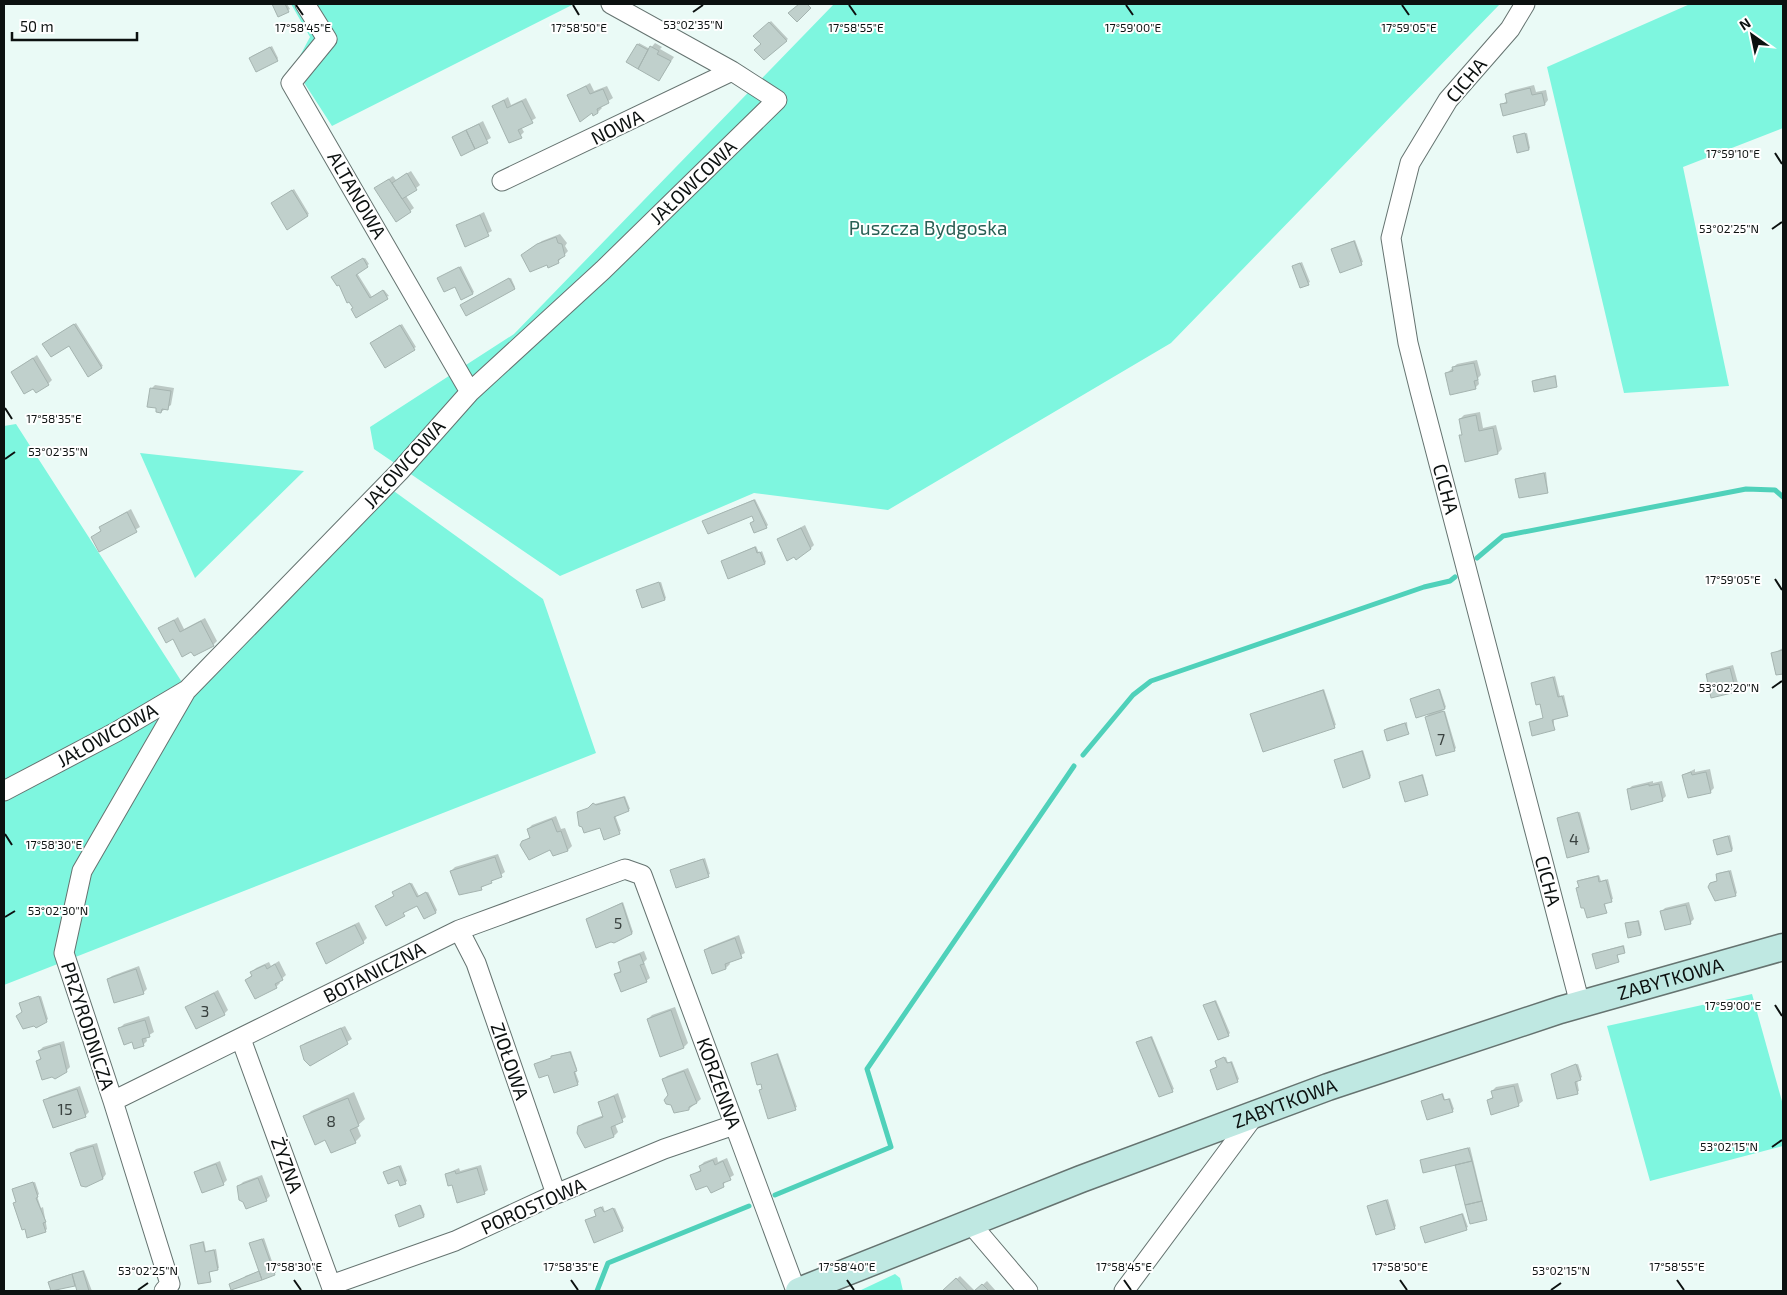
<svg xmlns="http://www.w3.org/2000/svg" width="1787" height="1295" font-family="'Exo 2',sans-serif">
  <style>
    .green { fill: #7ef6df }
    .shadow { fill: #0003 }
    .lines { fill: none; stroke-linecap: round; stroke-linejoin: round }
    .stream { stroke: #4fd1ba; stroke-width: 5 }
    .building { fill: #c0d0cc; stroke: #a5b4b0 }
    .street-casing { stroke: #657370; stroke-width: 21 }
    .secondary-casing { stroke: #657370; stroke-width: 29 }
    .street { stroke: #fff; stroke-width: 19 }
    .secondary { stroke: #bfe8e2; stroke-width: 26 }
    .ticks { fill: none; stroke: #0c1110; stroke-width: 2 }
    .labels { text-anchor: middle; stroke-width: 4; stroke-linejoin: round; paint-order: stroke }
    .number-label { font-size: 16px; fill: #39413f }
    .street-label { font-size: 19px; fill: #0c1110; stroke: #fff }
    .park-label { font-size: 19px; fill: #295f54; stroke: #fff }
    .ticks-label { font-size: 12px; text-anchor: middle; fill: #0c1110; stroke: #fff; stroke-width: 4; stroke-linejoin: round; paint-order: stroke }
  </style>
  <rect width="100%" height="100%" fill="#eafaf6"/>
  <path class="green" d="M291 4H574L332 126 294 67 310 37Z
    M834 4H1500L1171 343 888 510 754 493 560 576 374 449 370 427 514 334Z
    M1690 4H1783V128L1683 167 1729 386 1624 393 1547 67Z
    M16 424 187 690 391 489 543 599 596 753 4 985V426Z
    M140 453 304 471 195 578Z
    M1752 994 1783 1105V1146L1650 1181 1607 1026Z
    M895 1274 900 1278 903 1291H859Z"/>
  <path class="shadow" d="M273 4H287L290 9 278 15Z
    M771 21 788 39 764 59 762 44 755 36Z
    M639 43 650 49 655 43 662 47 660 49 674 57 659 79 638 45Z
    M272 46 278 58 277 60 252 56Z
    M590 83 594 91 607 86 613 98 600 106 602 108 598 112 569 95Z
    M1534 85 1536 92 1546 90 1548 100 1545 104 1501 105 1508 100 1506 95 1510 91Z
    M508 97 511 105 526 98 536 118 521 127 524 132 520 136 494 106Z
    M483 121 491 138 462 154 453 137Z
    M1527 133 1530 148 1529 149 1515 137Z
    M411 171 420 185 406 196 414 208 410 211 376 188 393 176 396 180Z
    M294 189 309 214 307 215 274 202Z
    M484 212 492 231 466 245 457 226Z
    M560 234 567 243 565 246 568 251 558 262 547 263 527 251 542 241Z
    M1355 240 1363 262 1340 271 1334 248Z
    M365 258 369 264 357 273 372 297 384 290 389 296 354 308 334 276Z
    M1302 262 1310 282 1301 287 1295 265Z
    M461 266 474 292 473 293 440 277Z
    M511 278 515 287 514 288 461 305Z
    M76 323 103 366 101 367 69 344 45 342Z
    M402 324 416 347 386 366 373 341Z
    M37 355 52 380 48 384 12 372Z
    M1477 360 1481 375 1478 378 1479 384 1475 388 1447 373 1457 364Z
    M1556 375 1557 385 1533 382 1534 380Z
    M155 385 174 388 171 405 161 412 151 389Z
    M1480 412 1483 428 1496 425 1502 449 1498 453 1461 436 1463 433 1460 419 1464 415Z
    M1546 472 1548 491 1517 479 1518 478Z
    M755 499 768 525 766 527 751 523 755 520 753 514 705 520Z
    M131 509 140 527 100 550 93 537 102 530 100 527Z
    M805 525 814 545 810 549 779 539Z
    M756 546 759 553 762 551 766 562 765 563 722 561Z
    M661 582 666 598 665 599 639 589Z
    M178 617 184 629 205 618 217 641 213 645 174 638 160 629Z
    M1783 648V672L1777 674 1772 654Z
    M1733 665 1739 687 1735 691 1707 675 1711 671Z
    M1555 676 1560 696 1564 695 1568 713 1554 719V728L1530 722 1545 717 1532 684Z
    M1324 689 1336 725 1264 751 1251 714Z
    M1440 689 1446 707 1441 712 1445 711 1456 748 1454 750 1426 717 1431 712 1411 699Z
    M1407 722 1408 733 1385 730 1387 728Z
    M1363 750 1371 776 1370 777 1337 759Z
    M1695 769V772L1710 769 1714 788 1710 792 1683 775Z
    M1423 774 1428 793 1427 794 1400 782Z
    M1653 781V783L1662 781 1666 796 1662 800 1628 790 1632 786Z
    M625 796 630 809 615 815 621 831 605 838 591 805Z
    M1580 812 1590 849 1588 851 1559 818Z
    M556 816 561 829 565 828 572 846 568 850 554 855 551 848 523 842 531 836 528 829 532 825Z
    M1730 835 1733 849 1732 850 1714 840Z
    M498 854 505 872 481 888 451 871 455 867Z
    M705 858 710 874 677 887 671 870Z
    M1731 870 1737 893 1735 895 1711 883 1718 880V873Z
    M1599 875 1601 881 1608 879 1613 899 1605 902 1606 912 1577 888 1580 886V880Z
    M412 883 419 896 428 892 437 910 436 912 424 918 417 904 404 911V915L379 904 395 895V891Z
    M623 902 633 932 632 933 589 918Z
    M1689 902 1694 919 1690 923 1661 912 1665 908Z
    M1639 920 1642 933 1640 934 1626 924Z
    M359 922 367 938 363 942 317 943Z
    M739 935 745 953 729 961 730 964 726 968 713 972 705 950 709 947Z
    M1624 945 1625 951 1618 954V961L1595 953Z
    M644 951 647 959 644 962 650 978 646 981 615 974 622 970 619 963 623 959Z
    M279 961 286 975 279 981 280 983 276 987 246 980 253 974 252 972 256 968 269 962 271 966Z
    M139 966 147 989 143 993 108 979 112 976Z
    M218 990 228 1010 224 1014 187 1007Z
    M41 996 48 1019 46 1021 23 1012 21 1003Z
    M1216 1000 1230 1033 1228 1035 1207 1004Z
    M675 1007 688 1043 684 1047 661 1055 648 1019 652 1015Z
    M149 1016 154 1032 146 1037 147 1041 143 1045 133 1041 120 1028 124 1024Z
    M345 1026 352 1039 310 1064 301 1047 305 1043Z
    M1152 1036 1174 1089 1160 1096 1139 1041Z
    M64 1041 70 1067 66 1071 37 1062 41 1057 39 1051 43 1047Z
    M571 1051 577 1069 575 1071 579 1082 577 1084 549 1073 552 1056Z
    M778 1053 797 1107 769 1117 760 1090 763 1088 753 1063Z
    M1226 1057 1228 1063 1232 1061 1239 1079 1237 1081 1211 1070 1218 1067V1060Z
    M1578 1064 1582 1077 1577 1080 1579 1091 1558 1098 1552 1074Z
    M688 1068 701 1099 689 1109 672 1104 663 1080 667 1076Z
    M1518 1083 1523 1101 1519 1104 1492 1114 1488 1100 1494 1096 1492 1091 1496 1087Z
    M80 1086 89 1112 85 1116 45 1101 49 1097Z
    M354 1092 365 1119 357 1126 361 1136 355 1142 326 1139 305 1117 311 1111Z
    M618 1093 626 1117 615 1124 618 1132 614 1136 579 1127 583 1123 604 1115 599 1102Z
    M1443 1093 1445 1100 1450 1098 1454 1109 1452 1111 1422 1101Z
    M97 1143 106 1174 103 1178 72 1153 76 1149Z
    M1470 1147 1487 1218 1486 1219 1456 1163 1422 1160Z
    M717 1157 718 1162 727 1158 734 1175 726 1180 723 1186 708 1184 691 1176 702 1169 700 1166 704 1162Z
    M220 1161 227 1180 223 1184 196 1172 200 1169Z
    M401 1165 407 1181 405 1183 386 1171Z
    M481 1165 488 1190 484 1193 452 1183 446 1174 459 1168 460 1171Z
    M262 1175 270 1196 266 1200 239 1186 243 1182Z
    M35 1182 39 1194 37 1196 41 1208 43 1207 47 1229 45 1231 26 1228 14 1189Z
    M1388 1199 1396 1226 1394 1228 1369 1206Z
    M421 1205 425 1215 424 1216 398 1214Z
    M603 1206 605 1212 615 1208 624 1228 622 1230 588 1219 597 1215V1209Z
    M1463 1213 1468 1227 1466 1228 1421 1227Z
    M264 1238 276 1273 244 1279 245 1276 260 1271 251 1243Z
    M204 1241 206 1251 216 1249 219 1268 210 1271V1281L191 1245Z
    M84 1270 92 1291H78L76 1284 52 1291 51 1280Z
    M960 1276 975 1291H943L945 1290Z
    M987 1281 996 1291H976Z"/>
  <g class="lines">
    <path class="stream" d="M1477 558 1503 536 1746 489 1775 490 1783 497
      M1083 755 1133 695 1151 681 1424 587 1450 581 1455 577
      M775 1195 891 1147 867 1069 1074 766
      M597 1291 608 1263 749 1206"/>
  </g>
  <path class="building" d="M272 4H285L289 12 278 17Z
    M799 4H807L811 8 797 22 788 13Z
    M769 22 787 41 764 60 754 50 761 44 753 36Z
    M637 44 648 50 638 69 626 62Z
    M650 46 659 51 657 54 671 61 659 81 638 69Z
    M270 47 278 61 256 72 249 58Z
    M586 86 590 94 603 89 609 103 597 109 598 113 593 116 592 113 580 122 567 95Z
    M1530 88 1532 95 1542 93 1545 105 1503 116 1500 104 1507 103 1505 94Z
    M504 100 507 108 522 101 533 123 518 130 522 138 509 143 492 106Z
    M479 124 488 143 475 149 466 130Z
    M466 130 475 149 461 156 452 137Z
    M1525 133 1529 150 1517 153 1513 136Z
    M407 173 417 190 402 199 392 183Z
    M389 179 411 212 396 222 374 188Z
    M292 190 308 216 287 230 271 203Z
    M480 215 489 236 465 247 456 225Z
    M556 237 558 243 562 244 565 256 558 260 559 263 548 268 547 265 530 272 521 255 537 244Z
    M1354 241 1362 265 1340 273 1331 249Z
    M363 258 368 267 356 275 370 298 383 290 388 299 356 318 351 309 353 308 349 302 347 303 339 285 337 286 331 277Z
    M1300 263 1309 285 1300 288 1292 266Z
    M459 267 473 294 461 300 455 287 444 292 437 278Z
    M509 278 515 289 466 316 460 305Z
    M74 324 102 368 88 377 69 346 51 357 42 344Z
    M400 325 415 350 385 368 370 343Z
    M33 358 49 385 36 393 33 389 24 394 11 372Z
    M1474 363 1478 380 1474 381 1476 389 1450 395 1445 373 1453 371 1452 367Z
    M1555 376 1557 387 1534 392 1532 381Z
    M150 388 171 391 168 410 162 409 161 413 156 412V408L147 407Z
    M1476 415 1479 431 1493 428 1498 454 1465 462 1459 435H1462L1459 419Z
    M1544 473 1548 493 1519 498 1515 479Z
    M754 500 767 528 754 533 750 523 754 521 752 516 708 534 702 521Z
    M127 512 137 532 99 552 91 537 101 531 99 527Z
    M801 528 811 549 796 560 794 557 787 561 777 539Z
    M755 547 757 553 760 552 765 564 728 579 721 561Z
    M659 582 665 600 642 608 636 590Z
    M174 620 180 632 201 621 214 646 194 656 191 652 182 657 173 639 166 643 158 628Z
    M1783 650V674L1776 675 1771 653Z
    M1730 668 1736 692 1711 698 1706 674Z
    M1553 677 1558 697 1562 696 1568 716 1552 720 1555 730 1532 736 1529 722 1543 718 1540 704 1536 705 1531 683Z
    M1439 689 1445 709 1416 718 1410 699Z
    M1323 690 1335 728 1263 752 1250 714Z
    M1444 711 1455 751 1436 756 1425 717Z
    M1405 723 1409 734 1387 741 1384 730Z
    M1362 751 1370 778 1343 788 1334 760Z
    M1691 772 1692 775 1706 772 1711 793 1688 798 1682 775Z
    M1422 775 1428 795 1405 802 1399 782Z
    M1649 784V786L1659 784 1663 801 1631 810 1627 789Z
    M624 797 629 811 614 817 620 834 604 840 600 828 584 833 582 827 579 826 577 812 588 808 593 803 596 805Z
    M1578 812 1589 852 1567 858 1557 818Z
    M552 819 557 832 561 831 568 851 553 856 550 850 529 860 520 845 522 841 530 838 527 829Z
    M1728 836 1732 851 1717 855 1713 840Z
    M495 857 502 877 491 881 492 883 481 887 482 890 459 895 450 871Z
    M703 859 709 877 676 888 670 870Z
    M1729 871 1736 896 1715 901 1708 887 1710 883 1717 881 1716 874Z
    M1598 876 1599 882 1606 880 1612 902 1604 904 1607 913 1587 918 1584 908H1581L1576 888 1579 887 1577 881Z
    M410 883 417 897 426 892 436 913 424 919 417 906 403 913 405 916 386 926 375 906 394 896 392 892Z
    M622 903 632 934 614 943 611 942 596 948 586 919Z
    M1686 905 1691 924 1665 930 1660 911Z
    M1638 921 1641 935 1628 938 1625 923Z
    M355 925 364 943 326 964 316 943Z
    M735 938 742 958 725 964 726 969 712 974 704 950Z
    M1623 946 1625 953 1617 955 1619 962 1596 969 1592 954Z
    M640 954 644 964 640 965 647 982 621 992 614 974 621 972 618 962Z
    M275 964 283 980 275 984 277 988 255 999 245 980 252 976 250 972 265 965 267 969Z
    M136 969 144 994 114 1003 107 979Z
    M214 993 225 1015 196 1029 185 1007Z
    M39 996 47 1022 36 1028 34 1026 23 1029 16 1016 22 1012 19 1003Z
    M1215 1001 1229 1036 1218 1040 1203 1005Z
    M671 1010 684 1048 660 1057 647 1019Z
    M145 1020 150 1037 142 1039 144 1046 134 1049 132 1042 124 1045 118 1028Z
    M341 1028 348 1044 310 1066 304 1060 300 1046Z
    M1151 1037 1173 1092 1159 1097 1136 1042Z
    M60 1044 67 1072 55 1079 52 1077 42 1080 36 1061 41 1059 38 1051Z
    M570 1052 577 1071 574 1072 578 1085 554 1093 548 1075 539 1078 534 1064 551 1058V1056Z
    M777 1054 796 1110 768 1119 759 1090 762 1089 761 1084 757 1085 751 1063Z
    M1224 1057 1227 1063 1231 1062 1238 1082 1217 1090 1210 1070 1217 1067 1215 1061Z
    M1576 1064 1581 1080 1575 1082 1578 1094 1557 1099 1551 1074Z
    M684 1071 697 1103 689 1107V1110L674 1113 671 1105 666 1104 664 1100 668 1095 662 1079Z
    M1514 1086 1519 1106 1491 1115 1487 1100 1493 1098 1491 1091Z
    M77 1089 86 1117 53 1128 43 1100Z
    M1442 1094 1444 1100 1449 1099 1453 1112 1427 1120 1421 1101Z
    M614 1096 623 1122 611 1127 614 1137 585 1148 577 1133 578 1126 603 1117 598 1102Z
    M348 1098 359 1126 350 1130 356 1143 331 1153 325 1140 315 1145 303 1116Z
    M93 1146 103 1179 86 1187 81 1186 70 1153Z
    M1468 1148 1472 1161 1423 1173 1420 1160Z
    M713 1160 715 1165 723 1161 731 1180 723 1183 724 1187 711 1193 707 1186 696 1190 690 1175 701 1171 699 1166Z
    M1472 1161 1482 1201 1465 1205 1455 1165Z
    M216 1164 224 1185 202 1193 194 1172Z
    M399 1166 406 1184 400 1186 398 1180 388 1184 383 1172Z
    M477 1168 485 1194 457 1203 452 1185 448 1186 445 1174 455 1171 456 1174Z
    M258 1178 267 1201 246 1209 243 1202 239 1200 237 1186Z
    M33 1182 38 1197 36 1198 46 1222 43 1223 46 1232 27 1238 25 1229 22 1230 13 1203 16 1202 12 1189Z
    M1386 1200 1395 1229 1376 1235 1367 1206Z
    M1482 1201 1487 1220 1470 1224 1465 1205Z
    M420 1205 424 1217 399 1227 395 1215Z
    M601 1207 604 1212 613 1208 623 1231 594 1243 585 1220 596 1216 594 1210Z
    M1462 1214 1467 1230 1425 1243 1420 1227Z
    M262 1239 275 1275 262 1280 249 1243Z
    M203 1242 205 1252 214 1250 218 1270 209 1272 211 1282 198 1284 190 1245Z
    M83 1271 89 1291H77L72 1274Z
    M259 1271 262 1280 231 1290 229 1284Z
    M72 1274 75 1286 51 1291 48 1282Z
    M956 1278 968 1291H942Z
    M982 1284 989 1291H974Z"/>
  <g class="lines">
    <defs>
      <path id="street" d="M305 4 327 39 291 83 470 392
        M1525 4 1510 29 1448 100 1410 163 1391 238 1408 343 1420 391 1580 1004
        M502 181 732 71
        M4 791 116 732 187 690 399 472 470 392 603 270 777 100 732 71 611 4
        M459 930 476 963 556 1194
        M241 1039 333 1291
        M113 1101 459 930 625 869 642 875 796 1291
        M971 1224 1028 1291
        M331 1285 455 1241 556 1194 664 1149 734 1125
        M164 1291 170 1284 113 1101 64 953 82 871 186 691
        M1124 1291 1254 1116"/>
      <g id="secondary">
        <path id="s1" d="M799 1291 1081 1179 1328 1087 1560 1010 1783 947"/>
      </g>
    </defs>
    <use href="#street" class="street-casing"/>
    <use href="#secondary" class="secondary-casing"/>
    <use href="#street" class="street"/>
    <use href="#secondary" class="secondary"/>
  </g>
  <path class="ticks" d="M296 5 303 15M573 5 579 15M849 5 856 15M1126 5 1133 15M1402 5 1409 15M693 12 703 5M1775 153 1782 164M1772 229 1782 222M5 408 12 419M5 459 15 452M1775 579 1782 590M1772 688 1782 681M5 834 12 845M5 917 15 911M1775 1005 1782 1016M1772 1147 1782 1140M294 1280 301 1290M571 1280 578 1290M847 1280 854 1290M1124 1280 1131 1290M1400 1280 1407 1290M1677 1280 1684 1290M138 1290 148 1283M1551 1290 1561 1283"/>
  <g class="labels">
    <g class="number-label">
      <text x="1441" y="745">7</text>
      <text x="1574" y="845">4</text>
      <text x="618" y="929">5</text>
      <text x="205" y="1017">3</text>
      <text x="65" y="1115">15</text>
      <text x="331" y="1127">8</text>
    </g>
    <g class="street-label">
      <text transform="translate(1466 80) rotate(-50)" y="7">CICHA</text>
      <text transform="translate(617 127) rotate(-26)" y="7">NOWA</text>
      <text transform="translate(693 182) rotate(-44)" y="7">JAŁOWCOWA</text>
      <text transform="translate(357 195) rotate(60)" y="7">ALTANOWA</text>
      <text transform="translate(404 464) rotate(-48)" y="7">JAŁOWCOWA</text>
      <text transform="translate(1446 489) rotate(75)" y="7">CICHA</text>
      <text transform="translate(107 735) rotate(-29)" y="7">JAŁOWCOWA</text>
      <text transform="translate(1548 881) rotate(75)" y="7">CICHA</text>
      <text transform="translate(374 972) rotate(-27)" y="7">BOTANICZNA</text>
      <text dy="7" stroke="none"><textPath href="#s1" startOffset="926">ZABYTKOWA</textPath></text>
      <text transform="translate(88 1026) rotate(72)" y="7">PRZYRODNICZA</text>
      <text transform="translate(510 1061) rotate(71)" y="7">ZIOŁOWA</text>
      <text transform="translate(719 1083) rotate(70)" y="7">KORZENNA</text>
      <text dy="7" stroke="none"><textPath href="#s1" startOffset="521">ZABYTKOWA</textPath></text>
      <text transform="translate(287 1165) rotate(70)" y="7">ŻYZNA</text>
      <text transform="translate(533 1206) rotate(-24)" y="7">POROSTOWA</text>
    </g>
    <g class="park-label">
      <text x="928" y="235">Puszcza Bydgoska</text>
    </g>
  </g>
  <g class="ticks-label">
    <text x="693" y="29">53°02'35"N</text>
    <text x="303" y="32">17°58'45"E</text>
    <text x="579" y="32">17°58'50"E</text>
    <text x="856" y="32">17°58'55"E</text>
    <text x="1133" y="32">17°59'00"E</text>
    <text x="1409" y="32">17°59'05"E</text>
    <text x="1733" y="158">17°59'10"E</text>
    <text x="1729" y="233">53°02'25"N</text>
    <text x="54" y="423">17°58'35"E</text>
    <text x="58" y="456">53°02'35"N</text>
    <text x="1733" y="584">17°59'05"E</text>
    <text x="1729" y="692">53°02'20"N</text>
    <text x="54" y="849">17°58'30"E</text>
    <text x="58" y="915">53°02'30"N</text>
    <text x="1733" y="1010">17°59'00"E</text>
    <text x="1729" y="1151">53°02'15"N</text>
    <text x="294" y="1271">17°58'30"E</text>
    <text x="571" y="1271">17°58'35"E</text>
    <text x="847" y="1271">17°58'40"E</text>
    <text x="1124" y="1271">17°58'45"E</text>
    <text x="1400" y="1271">17°58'50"E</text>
    <text x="1677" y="1271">17°58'55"E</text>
    <text x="148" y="1275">53°02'25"N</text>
    <text x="1561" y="1275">53°02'15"N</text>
  </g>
  <rect width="1787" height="1295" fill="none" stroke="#0c1110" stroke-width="10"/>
  <g transform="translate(1752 35) rotate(327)" stroke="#ffffff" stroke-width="4" paint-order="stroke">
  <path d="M0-4L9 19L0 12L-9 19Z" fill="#0c1110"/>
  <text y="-8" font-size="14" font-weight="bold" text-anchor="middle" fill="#0c1110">N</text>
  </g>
  <path d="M12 32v8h125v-8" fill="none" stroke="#0c1110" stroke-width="2.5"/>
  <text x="20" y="32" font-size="15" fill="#0c1110" stroke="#ffffff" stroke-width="4" paint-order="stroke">50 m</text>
</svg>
